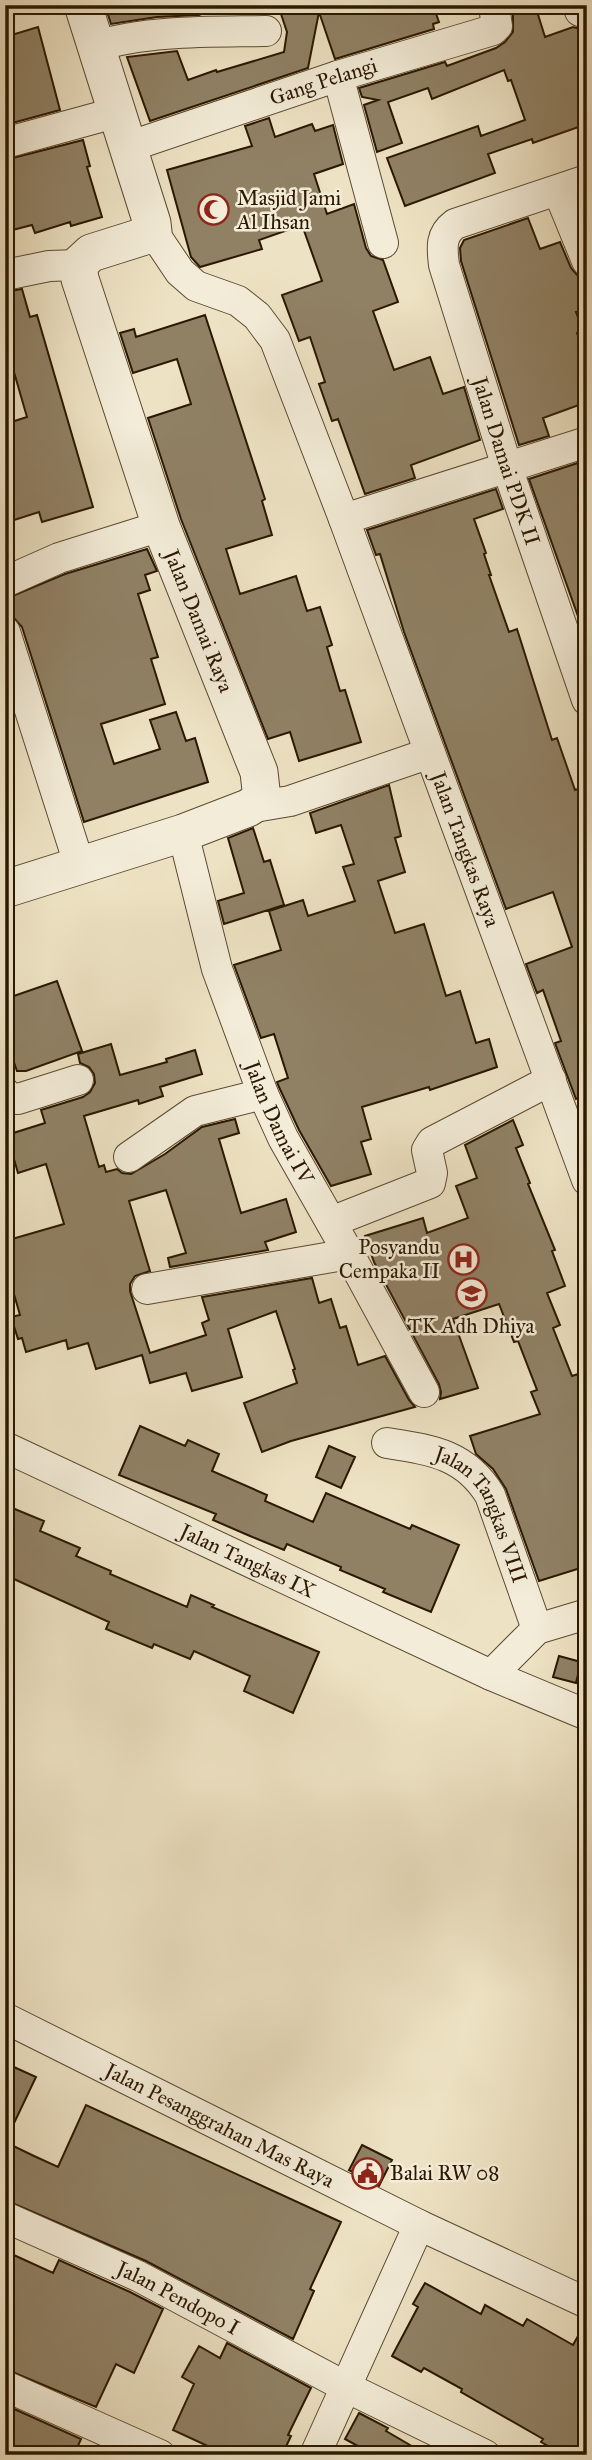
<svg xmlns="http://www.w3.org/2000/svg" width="592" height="2460" font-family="'IM FELL Great Primer',serif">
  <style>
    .building { fill: #908165; stroke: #2b1800; stroke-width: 2 }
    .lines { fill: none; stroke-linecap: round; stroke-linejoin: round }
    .minor-casing { stroke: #5c4a31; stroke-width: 32 }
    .tertiary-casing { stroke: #5c4a31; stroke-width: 39 }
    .minor { stroke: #f3ecd8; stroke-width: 30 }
    .tertiary { stroke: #f3ecd8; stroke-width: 37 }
    .labels { text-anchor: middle; stroke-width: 5; stroke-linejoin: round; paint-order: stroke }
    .street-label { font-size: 21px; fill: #2b1800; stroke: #f3ecd8 }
    .poi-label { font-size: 21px; fill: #2b1800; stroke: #f3ecd8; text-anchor: start }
  </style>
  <rect width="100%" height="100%" fill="#ede2c3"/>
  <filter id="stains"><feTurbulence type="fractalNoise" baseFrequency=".00286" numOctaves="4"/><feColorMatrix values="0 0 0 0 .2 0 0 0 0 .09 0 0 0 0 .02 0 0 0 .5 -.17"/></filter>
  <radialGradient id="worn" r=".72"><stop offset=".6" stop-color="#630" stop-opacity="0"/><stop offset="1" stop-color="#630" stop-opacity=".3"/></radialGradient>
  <path class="building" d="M105 5H216L217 8 199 15 157 17 111 24Z
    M278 5H433L439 22 433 24 434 29 335 59 319 12 308 68 150 121 127 57 177 51 188 80 216 70 217 72 284 52 287 32Z
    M513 5H535L545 37 573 27 587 31V124L533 143 532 139 488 154 495 173 405 206 387 158 478 126 481 136 525 120 511 80 508 81 504 70 432 99 428 88 388 102 402 143 377 152 364 105 378 100 362 97 359 88 445 62 447 66 496 48 505 42 513 32Z
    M38 27 60 110 5 125V37Z
    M269 118 275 137 312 124 315 131 333 125 343 164 314 174 327 214 354 204 366 248 371 256 383 260 398 302 373 311 394 370 430 357 443 394 464 387 480 440 411 465 415 478 365 494 338 419 332 421 319 384 325 382 310 337 299 341 282 295 322 281 302 225 259 240 262 249 200 267 191 257 167 170 252 146 245 126Z
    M83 140 90 166 87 167 102 217 71 226 70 222 35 233 32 225 5 232V160Z
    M528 218 540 249 560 242 571 268 577 275 587 278V310L576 312 583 331 577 333 587 359V402L543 418 549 436 519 445 461 261 460 248 464 240Z
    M22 289 30 317 37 315 93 507 42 522 39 512 5 523V424L27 417 5 341V292Z
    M205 315 265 499 262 501 272 535 226 549 240 594 296 576 307 611 320 607 332 645 327 647 340 691 345 690 361 742 299 761 290 732 268 739 181 519 148 418 191 404 177 359 133 373 120 333 134 329 136 337Z
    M587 460V633H584L529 479Z
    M496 489 503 509 474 519 486 553 484 554 491 575H489L509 632 517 629 552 740 557 738 575 790 578 789 587 813V1095L576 1099 555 1043 561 1041 543 990 537 993 526 964 572 947 553 892 506 909 404 632 380 554 376 555 367 530Z
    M147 549 157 571 145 575 150 590 138 594 158 657 151 659 165 704 101 724 114 764 160 749 150 720 176 712 186 741 195 738 208 782 84 822 22 627 13 617 10 608 5 610V599L65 574Z
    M389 785 401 836 395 838 405 872 378 881 395 933 424 924 446 996 460 991 476 1043 489 1039 497 1067 430 1090 429 1087 362 1107 371 1139 361 1142 371 1174 331 1186 299 1130 279 1087 277 1082 288 1078 274 1034 261 1038 234 965 281 950 269 911 303 900 308 916 355 901 343 867 354 864 341 825 316 833 310 813Z
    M253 828 264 862 270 860 284 905 224 924 218 901 244 893 228 838Z
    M57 981 82 1051 26 1071H17L5 1037V999Z
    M111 1044 120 1075 167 1062 166 1059 195 1050 202 1074 160 1087 163 1096 139 1104 138 1100 84 1116 99 1167 104 1165 106 1172 117 1169 122 1173 131 1174 165 1154 202 1127 235 1119 239 1133 219 1139 241 1213 286 1199 296 1232 265 1242 268 1250 170 1267 168 1258 186 1253 166 1190 129 1201 150 1271 135 1276 130 1284V1291L150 1353 206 1335 202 1323 209 1320 202 1297 312 1278 319 1303 331 1299 340 1328 346 1326 358 1365 385 1356 409 1400 415 1407 291 1441 262 1452 244 1403 297 1383 293 1370 295 1369 276 1311 228 1329 242 1377 192 1391 186 1373 150 1383 142 1355 96 1369 88 1343 68 1349 66 1340 26 1352 22 1338 18 1339 11 1317 20 1315 9 1277 5 1278V1241L64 1224 46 1164 18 1173 7 1135 45 1123 41 1110 83 1097 90 1092 95 1083 94 1074 89 1067 80 1063 78 1054Z
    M513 1120 523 1145 516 1148 530 1183 528 1184 555 1250 552 1251 565 1286 547 1293 560 1325 553 1328 572 1376 578 1374 587 1397V1566L539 1581 506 1489 493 1469 476 1454 470 1436 540 1414 531 1392 537 1390 518 1341 514 1342 499 1304 453 1319 478 1388 440 1399 441 1392 439 1384 374 1262 365 1236 423 1218 427 1233 468 1218 456 1186 477 1178 465 1145Z
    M140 1426 185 1446 188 1440 219 1454 212 1471 267 1495 265 1501 313 1522 326 1493 410 1529 412 1525 459 1545 431 1612 383 1592 385 1589 340 1570 341 1567 287 1544 284 1550 250 1536 213 1520 216 1514 119 1475Z
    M329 1446 355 1457 341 1488 316 1477Z
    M5 1505 44 1521 40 1531 80 1548 76 1556 111 1571 110 1574 187 1607 191 1595 214 1605 212 1607 319 1652 293 1713 244 1691 250 1676 194 1651 190 1659 154 1644 152 1648 106 1629 109 1622 5 1575Z
    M559 1656 581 1662 576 1683 553 1677Z
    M5 2063 36 2077 5 2142 34 2156 58 2167 86 2105 341 2222 310 2289 314 2291 293 2339 146 2261 5 2200Z
    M362 2145 392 2160 379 2186 349 2170Z
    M5 2251 53 2273 59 2260 130 2292 163 2309 134 2373 116 2364 96 2407 5 2369Z
    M425 2283 481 2314 485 2305 523 2326 527 2319 573 2345 587 2320V2455H564L541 2442 543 2439 461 2392 462 2389 424 2368 421 2372 392 2356 418 2307 413 2304Z
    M227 2343 311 2388 288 2435 291 2436 282 2455H227L173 2430 194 2384 182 2377 199 2346 220 2358Z
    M12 2408 81 2439 74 2455H5V2420Z
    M359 2413 388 2428 386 2431 427 2455H374L345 2439Z"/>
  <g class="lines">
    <defs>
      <g id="minor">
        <path d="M578 5 580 11 587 14"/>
        <path d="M97 46C146 30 215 32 266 31"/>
        <path d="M338 76 383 243"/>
        <path d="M5 143 118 112"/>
        <path id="s1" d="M128 147 338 76 493 30 497 26 494 7 496 5"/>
        <path id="s2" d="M587 180 455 224C440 235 442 248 444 265L507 467 587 700"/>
        <path d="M556 191 562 200 587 261"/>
        <path id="s3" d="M153 232 180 272 196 286 238 301 257 316 275 340 344 519 587 1180"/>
        <path d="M5 275 49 266 78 265"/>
        <path d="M344 519 587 442"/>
        <path d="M5 582 59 558 161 526"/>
        <path d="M5 632 80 867"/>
        <path d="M248 808 290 801 430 753"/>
        <path id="s4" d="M183 833 217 969 263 1094 283 1138 349 1254 424 1392"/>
        <path d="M5 1093 8 1097 18 1099 78 1080"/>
        <path d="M129 1157 195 1111 263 1094"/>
        <path d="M331 1222 430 1183 432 1173 427 1150 432 1142 551 1080"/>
        <path d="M147 1289 349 1254"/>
        <path id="s5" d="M387 1443C431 1450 465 1454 490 1495L537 1629"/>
        <path id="s6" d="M5 1447 491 1675 587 1715"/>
        <path d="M491 1675 537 1629 587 1614"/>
        <path id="s7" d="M5 2018 419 2225 587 2303"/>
        <path id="s8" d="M5 2217 138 2276 346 2387 485 2455"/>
        <path d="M5 2386 160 2455"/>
        <path d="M315 2455 419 2225"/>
      </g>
      <path id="tertiary" d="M5 889 183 833 248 808 259 801 261 790 259 772 161 526 80 279 78 265 91 253 145 236 153 232 152 223 83 5"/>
    </defs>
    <use href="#minor" class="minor-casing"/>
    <use href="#tertiary" class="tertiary-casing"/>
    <use href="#minor" class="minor"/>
    <use href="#tertiary" class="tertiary"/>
  </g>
  <defs>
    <symbol id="mosque-ring" viewBox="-11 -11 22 22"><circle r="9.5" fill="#f3ecd8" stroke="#8f2418" stroke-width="1.5"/><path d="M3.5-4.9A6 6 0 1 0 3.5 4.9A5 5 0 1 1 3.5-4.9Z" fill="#8f2418"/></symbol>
    <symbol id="hospital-ring" viewBox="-11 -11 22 22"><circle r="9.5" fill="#f3ecd8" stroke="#8f2418" stroke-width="1.5"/><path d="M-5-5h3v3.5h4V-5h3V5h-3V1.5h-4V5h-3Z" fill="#8f2418"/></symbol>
    <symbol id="school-ring" viewBox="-11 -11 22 22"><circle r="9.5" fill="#f3ecd8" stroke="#8f2418" stroke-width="1.5"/><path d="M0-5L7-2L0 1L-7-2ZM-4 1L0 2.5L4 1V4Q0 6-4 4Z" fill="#8f2418"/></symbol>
    <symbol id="civic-ring" viewBox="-11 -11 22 22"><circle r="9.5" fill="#f3ecd8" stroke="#8f2418" stroke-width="1.5"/><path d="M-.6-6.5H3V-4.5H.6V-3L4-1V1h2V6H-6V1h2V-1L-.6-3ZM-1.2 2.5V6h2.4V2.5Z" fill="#8f2418"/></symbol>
  </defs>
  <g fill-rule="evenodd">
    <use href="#mosque-ring" x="196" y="192" width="35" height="35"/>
    <use href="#hospital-ring" x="446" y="1242" width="35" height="35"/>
    <use href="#school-ring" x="454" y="1276" width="35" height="35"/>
    <use href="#civic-ring" x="350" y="2156" width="35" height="35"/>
  </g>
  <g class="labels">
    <g class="street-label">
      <text dy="7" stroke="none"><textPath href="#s1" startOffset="206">Gang Pelangi</textPath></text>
      <text dy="7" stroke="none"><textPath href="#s2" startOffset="390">Jalan Damai PDK II</textPath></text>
      <text transform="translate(199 621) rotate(68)" y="7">Jalan Damai Raya</text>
      <text dy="7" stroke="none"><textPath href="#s3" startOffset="712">Jalan Tangkas Raya</textPath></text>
      <text dy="7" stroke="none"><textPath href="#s4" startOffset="306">Jalan Damai IV</textPath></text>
      <text dy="7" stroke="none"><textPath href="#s5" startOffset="131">Jalan Tangkas VIII</textPath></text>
      <text dy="7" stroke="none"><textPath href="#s6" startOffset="268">Jalan Tangkas IX</textPath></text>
      <text dy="7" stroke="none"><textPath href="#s7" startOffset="240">Jalan Pesanggrahan Mas Raya</textPath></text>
      <text dy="7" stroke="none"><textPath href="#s8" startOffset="191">Jalan Pendopo I</textPath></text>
    </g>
    <g class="poi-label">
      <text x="237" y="205">Masjid Jami<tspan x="237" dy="24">Al Ihsan</tspan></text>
      <text x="440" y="1254" text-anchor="end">Posyandu<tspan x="440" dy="24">Cempaka II</tspan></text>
      <text x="471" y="1333" text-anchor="middle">TK Adh Dhiya</text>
      <text x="390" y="2180">Balai RW 08</text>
    </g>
  </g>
  <rect width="592" height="2460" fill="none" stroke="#ede2c3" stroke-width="28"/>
  <rect x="7" y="7" width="578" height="2446" fill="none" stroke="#2b1800" stroke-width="3.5"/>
  <rect x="14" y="14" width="564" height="2432" fill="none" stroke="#2b1800" stroke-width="2"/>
  <rect width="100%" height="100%" filter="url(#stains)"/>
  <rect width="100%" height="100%" fill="url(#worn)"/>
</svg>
